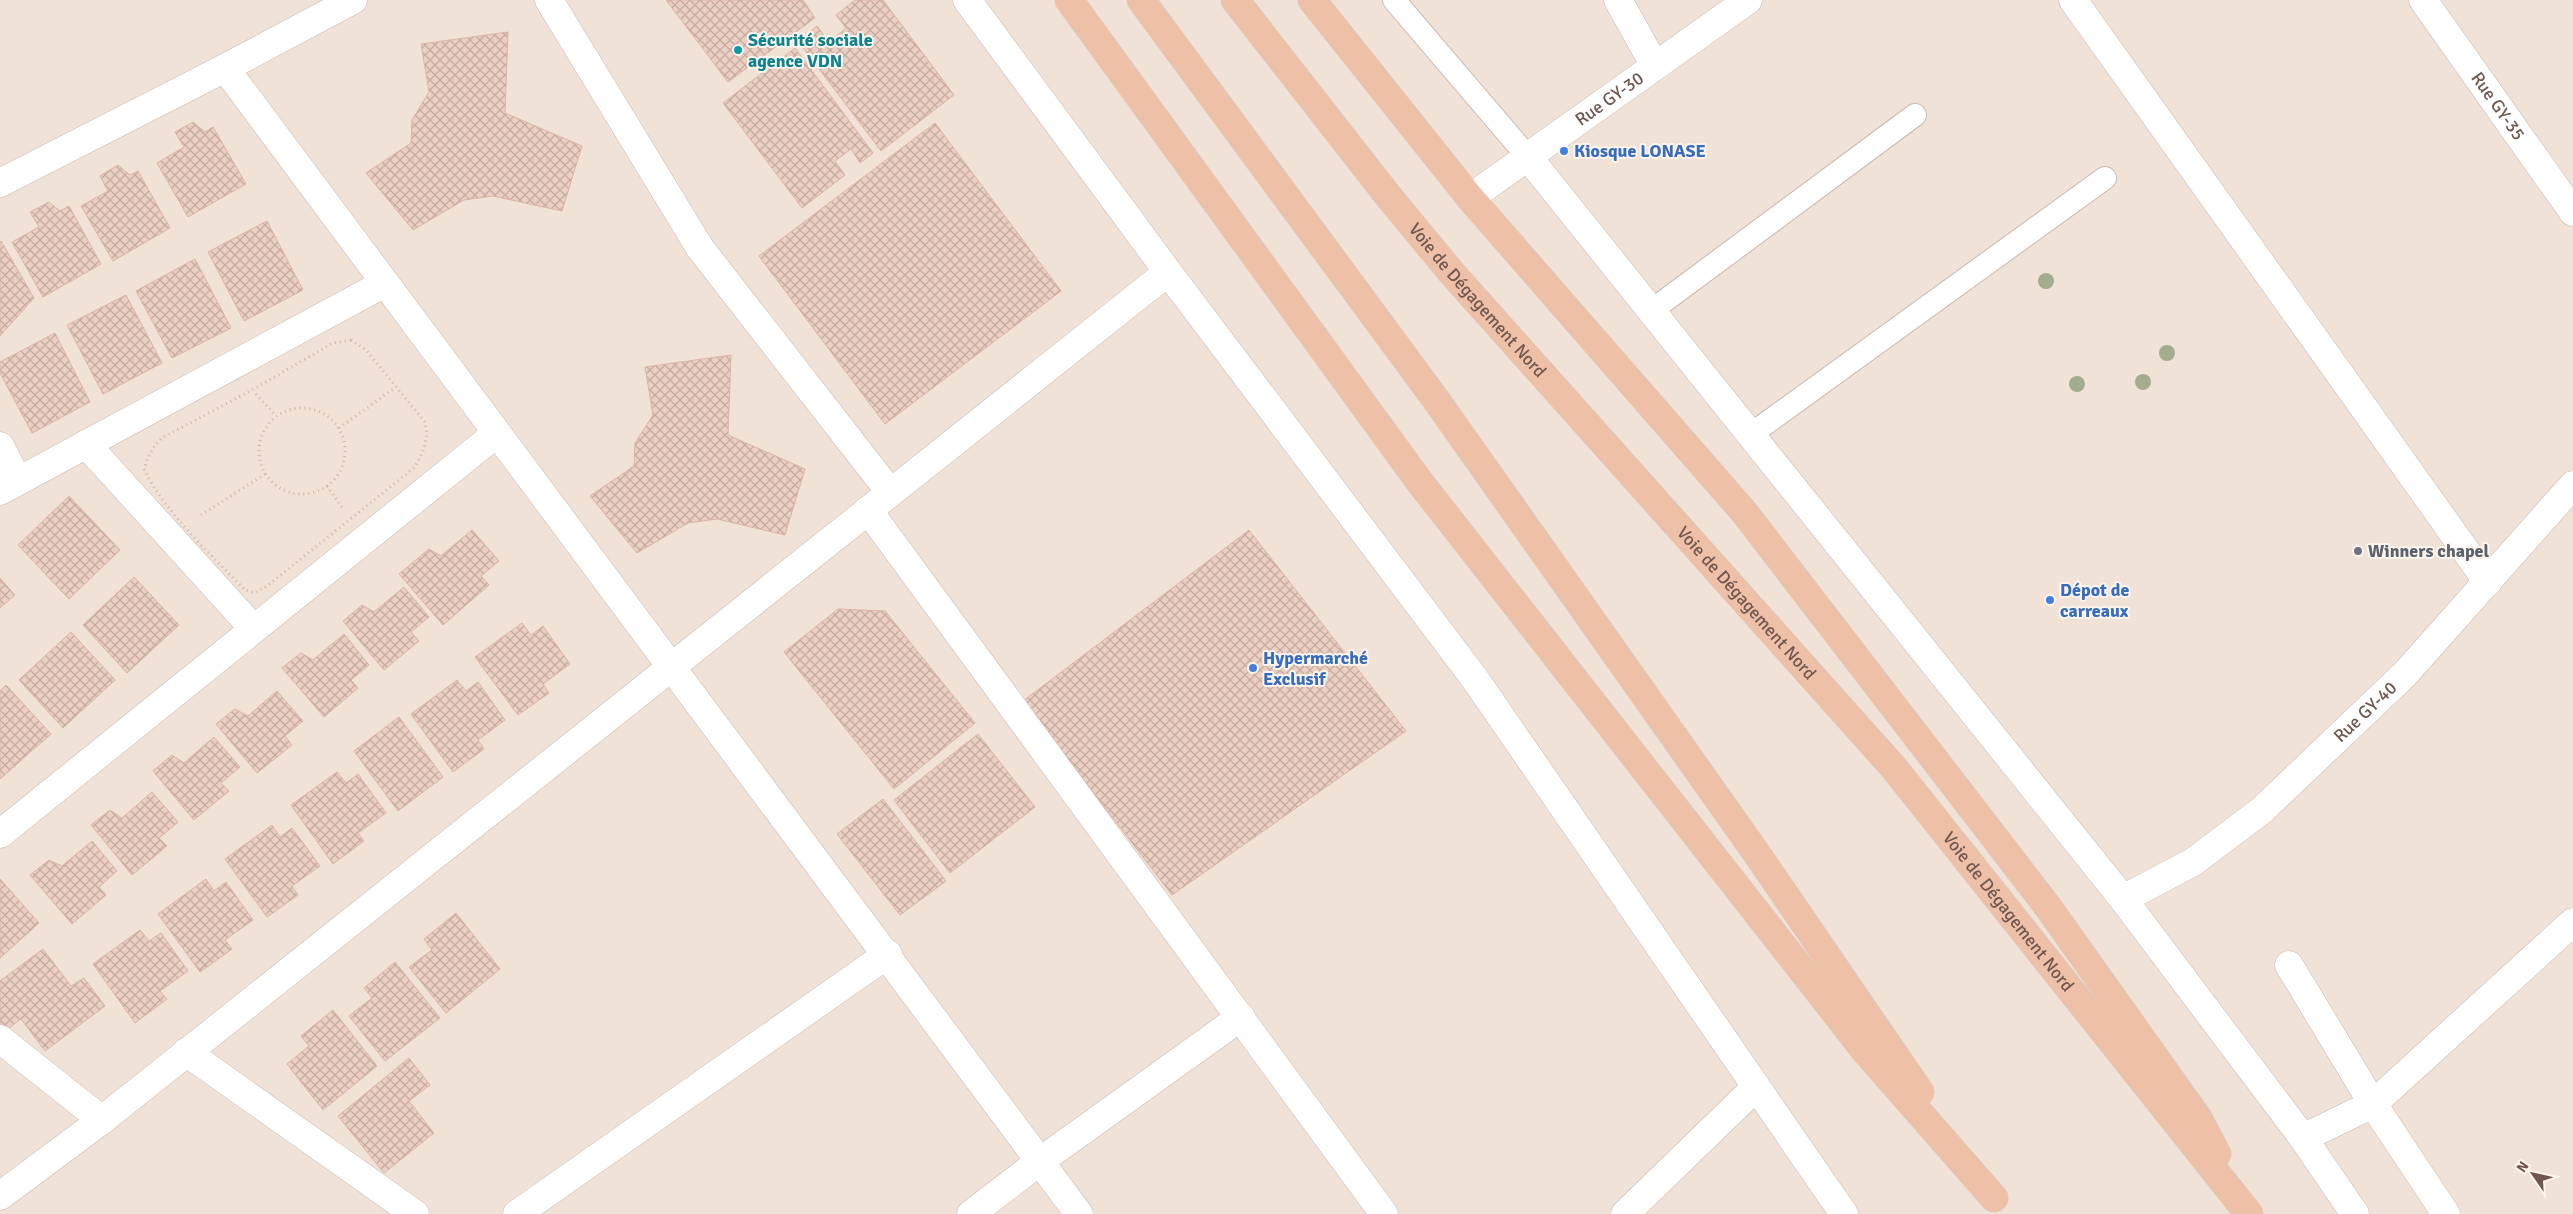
<svg xmlns="http://www.w3.org/2000/svg" width="2573" height="1214" font-family="Signika,sans-serif">
  <style>
    .residential { fill: #f0e2d7 }
    .building { fill: url(#building-cross-hatch); stroke: #dcb4a5 }
    .lines { fill: none; stroke-linecap: round; stroke-linejoin: round }
    .service-casing { stroke: #cab8af; stroke-width: 24 }
    .minor-casing { stroke: #cab8af; stroke-width: 29 }
    .trunk-casing { stroke: #d7d0ce; stroke-width: 29 }
    .path { stroke: #d0b2a6; stroke-width: 3; stroke-dasharray: 1 4; stroke-linecap: butt }
    .service { stroke: #fff; stroke-width: 22 }
    .minor { stroke: #fff; stroke-width: 28 }
    .trunk { stroke: #eec0a7; stroke-width: 28 }
    .tree { fill: #a2ad90 }
    .culture-dot { fill: #0f9aa8; stroke: #fdf5ed; stroke-width: 2 }
    .shop-dot { fill: #3f7fe0; stroke: #fdf5ed; stroke-width: 2 }
    .worship-dot { fill: #6b7280; stroke: #fdf5ed; stroke-width: 2 }
    .labels { text-anchor: middle; stroke-width: 4; stroke-linejoin: round; paint-order: stroke }
    .culture-label { font-size: 18px; font-weight: bold; fill: #0d838f; stroke: #fdf5ed; text-anchor: start }
    .street-label { font-size: 18px; fill: #70574f; stroke: #fdf5ed }
    .shop-label { font-size: 18px; font-weight: bold; fill: #366cbe; stroke: #fdf5ed; text-anchor: start }
    .worship-label { font-size: 18px; font-weight: bold; fill: #5b616d; stroke: #fdf5ed; text-anchor: start }
  </style>
  <defs>
    <pattern id="building-cross-hatch" width="8" height="8" patternUnits="userSpaceOnUse" patternTransform="scale(1.25)"><rect width="8" height="8" fill="#eccfc3"/><path d="M0 0l8 8M0 8l8-8" fill="none" stroke="#c4aba1"/></pattern>
  </defs>
  <rect width="100%" height="100%" fill="#faf1e8"/>
  <path class="residential" d="M0 0H2573V1214H0Z"/>
  <path class="building" d="M666 0H803L815 18 728 82Z
    M855 0H883L954 95 881 151 798 41 817 26 829 42 846 28 836 15Z
    M508 32 505 113 582 146 562 211 493 196 464 200 413 230 366 173 411 143 412 120 429 92 421 44Z
    M795 48 873 153 860 163 851 149 835 161 845 175 802 208 723 103Z
    M193 122 205 132 213 127 246 184 188 217 157 163 184 147 175 132Z
    M935 123 1061 291 885 424 759 256Z
    M118 165 130 175 138 171 170 228 113 261 81 206 108 191 100 176Z
    M49 202 60 211 69 206 101 264 43 297 12 242 39 227 30 212Z
    M267 221 303 290 244 321 208 252Z
    M1 241 34 298 0 336V242Z
    M195 259 231 328 172 358 136 291Z
    M126 295 162 363 103 394 67 325Z
    M55 333 90 402 32 433 0 373V362Z
    M731 355 728 435 805 469 785 535 717 519 688 523 637 553 590 496 634 466 635 443 653 415 645 367Z
    M69 496 120 550 69 599 18 545Z
    M472 530 499 561 481 576 489 585 443 625 399 574 429 549 441 556Z
    M1249 530 1406 731 1172 895 1023 701Z
    M134 577 179 625 127 673 83 625Z
    M0 578 15 595 0 608Z
    M404 587 429 617 411 632 419 641 384 670 343 621 362 605 374 612Z
    M838 609 885 611 975 723 894 789 784 652Z
    M522 623 531 635 543 626 570 664 543 684 549 693 518 715 475 657Z
    M71 632 115 680 63 728 19 680Z
    M344 634 369 665 351 680 358 688 324 717 282 668 301 653 313 660Z
    M457 680 466 691 478 682 505 720 478 740 484 749 453 772 411 714Z
    M6 685 51 734 0 779V691Z
    M277 691 303 721 285 736 292 745 257 773 216 724 235 709 248 716Z
    M399 717 443 777 398 811 354 751Z
    M978 734 1035 807 950 873 894 800Z
    M214 737 240 767 221 783 229 791 194 820 153 771 172 755 184 763Z
    M337 772 346 783 358 774 386 813 358 833 364 841 333 864 291 805Z
    M152 792 178 822 159 838 167 846 132 875 91 825 110 810 122 818Z
    M883 799 946 881 900 915 837 834Z
    M272 825 280 837 292 828 320 866 292 886 298 895 267 917 225 859Z
    M92 841 117 871 99 887 106 895 72 924 30 875 49 860 62 866Z
    M0 879 39 923 0 958Z
    M206 879 214 891 226 882 253 920 225 940 232 949 200 972 158 914Z
    M456 913 500 969 446 1013 409 967 432 950 424 939Z
    M140 930 149 941 161 933 188 971 160 991 167 999 135 1023 93 964Z
    M43 949 71 986 84 978 105 1006 45 1051 21 1019 2 1033 0 1031V981Z
    M395 962 440 1018 385 1061 349 1016 372 998 364 988Z
    M333 1010 377 1066 323 1110 287 1064 309 1046 301 1036Z
    M409 1058 430 1085 409 1101 434 1133 384 1173 338 1116Z"/>
  <g class="lines">
    <defs>
      <path id="service" d="M1394 0 1528 157
        M1651 311 1915 115
        M1750 435 2105 178"/>
      <g id="minor">
        <path d="M549 0 700 248 890 492"/>
        <path d="M967 0 1168 272 1475 679 1844 1214"/>
        <path d="M1618 0 1655 66"/>
        <path d="M2073 0 2488 582"/>
        <path id="s1" d="M2423 0 2573 212"/>
        <path d="M225 68 1079 1214"/>
        <path d="M1528 157 2123 899 2303 1138 2355 1214"/>
        <path d="M0 183 225 68 353 0"/>
        <path id="s2" d="M1470 198 1748 0"/>
        <path d="M86 444 254 629"/>
        <path d="M0 446 18 481"/>
        <path d="M0 491 385 283"/>
        <path d="M868 510 1384 1214"/>
        <path d="M0 834 497 433"/>
        <path id="s3" d="M2123 899 2193 862 2262 810 2405 674 2573 485"/>
        <path d="M2289 965 2373 1104 2446 1214"/>
        <path d="M0 1039 102 1120"/>
        <path d="M186 1052 415 1214"/>
        <path d="M2303 1138 2373 1104 2573 922"/>
        <path d="M0 1196 102 1120 1168 272"/>
        <path d="M517 1214 888 954"/>
        <path d="M971 1214 1039 1162 1241 1017"/>
        <path d="M1625 1214 1755 1088"/>
      </g>
      <g id="trunk">
        <path d="M1069 0 1419 481 1866 1052 1994 1198"/>
        <path d="M1141 0 1434 397 1757 854 1920 1092"/>
        <path id="s4" d="M1235 0 1389 197 1451 272 1894 768 2249 1214"/>
        <path d="M1312 0 1470 198 1744 512 2048 907 2198 1118 2217 1154"/>
      </g>
    </defs>
    <use href="#service" class="service-casing"/>
    <use href="#minor" class="minor-casing"/>
    <use href="#trunk" class="trunk-casing"/>
    <path class="path" d="M351 340 366 350 425 422 427 434 424 449 415 467 267 586 255 593 245 590C212 556 164 511 144 469 148 457 152 447 162 438L252 390 333 343Z
      M256 394 276 416
      M259 451a43 43 0 1 1 86 0a43 43 0 1 1-86 0Z
      M339 428 396 387
      M327 486 344 510
      M201 515 265 474"/>
    <use href="#service" class="service"/>
    <use href="#minor" class="minor"/>
    <use href="#trunk" class="trunk"/>
  </g>
  <g class="tree">
    <circle cx="2046" cy="281" r="8"/>
    <circle cx="2167" cy="353" r="8"/>
    <circle cx="2143" cy="382" r="8"/>
    <circle cx="2077" cy="384" r="8"/>
  </g>
  <circle class="culture-dot" cx="738" cy="50" r="5"/>
  <g class="shop-dot">
    <circle cx="1564" cy="151" r="5"/>
    <circle cx="2050" cy="600" r="5"/>
    <circle cx="1253" cy="668" r="5"/>
  </g>
  <circle class="worship-dot" cx="2358" cy="551" r="5"/>
  <g class="labels">
    <g class="culture-label">
      <text x="748" y="46">Sécurité sociale<tspan x="748" dy="21">agence VDN</tspan></text>
    </g>
    <g class="street-label">
      <text dy="6" stroke="none"><textPath href="#s2" startOffset="171">Rue GY-30</textPath></text>
      <text dy="6" stroke="none"><textPath href="#s1" startOffset="130">Rue GY-35</textPath></text>
      <text dy="6" stroke="none"><textPath href="#s4" startOffset="386">Voie de Dégagement Nord</textPath></text>
      <text dy="6" stroke="none"><textPath href="#s4" startOffset="791">Voie de Dégagement Nord</textPath></text>
      <text dy="6" stroke="none"><textPath href="#s3" startOffset="308">Rue GY-40</textPath></text>
      <text dy="6" stroke="none"><textPath href="#s4" startOffset="1196">Voie de Dégagement Nord</textPath></text>
    </g>
    <g class="shop-label">
      <text x="1574" y="157">Kiosque LONASE</text>
      <text x="2060" y="596">Dépot de<tspan x="2060" dy="21">carreaux</tspan></text>
      <text x="1263" y="664">Hypermarché<tspan x="1263" dy="21">Exclusif</tspan></text>
    </g>
    <g class="worship-label">
      <text x="2368" y="557">Winners chapel</text>
    </g>
  </g>
  <g transform="translate(2533 1174) rotate(304)" stroke="#fdf5ed" stroke-width="4" paint-order="stroke">
  <path d="M0-4L9 19L0 12L-9 19Z" fill="#70574f"/>
  <text y="-8" font-size="14" font-weight="bold" text-anchor="middle" fill="#70574f">N</text>
  </g>
</svg>
